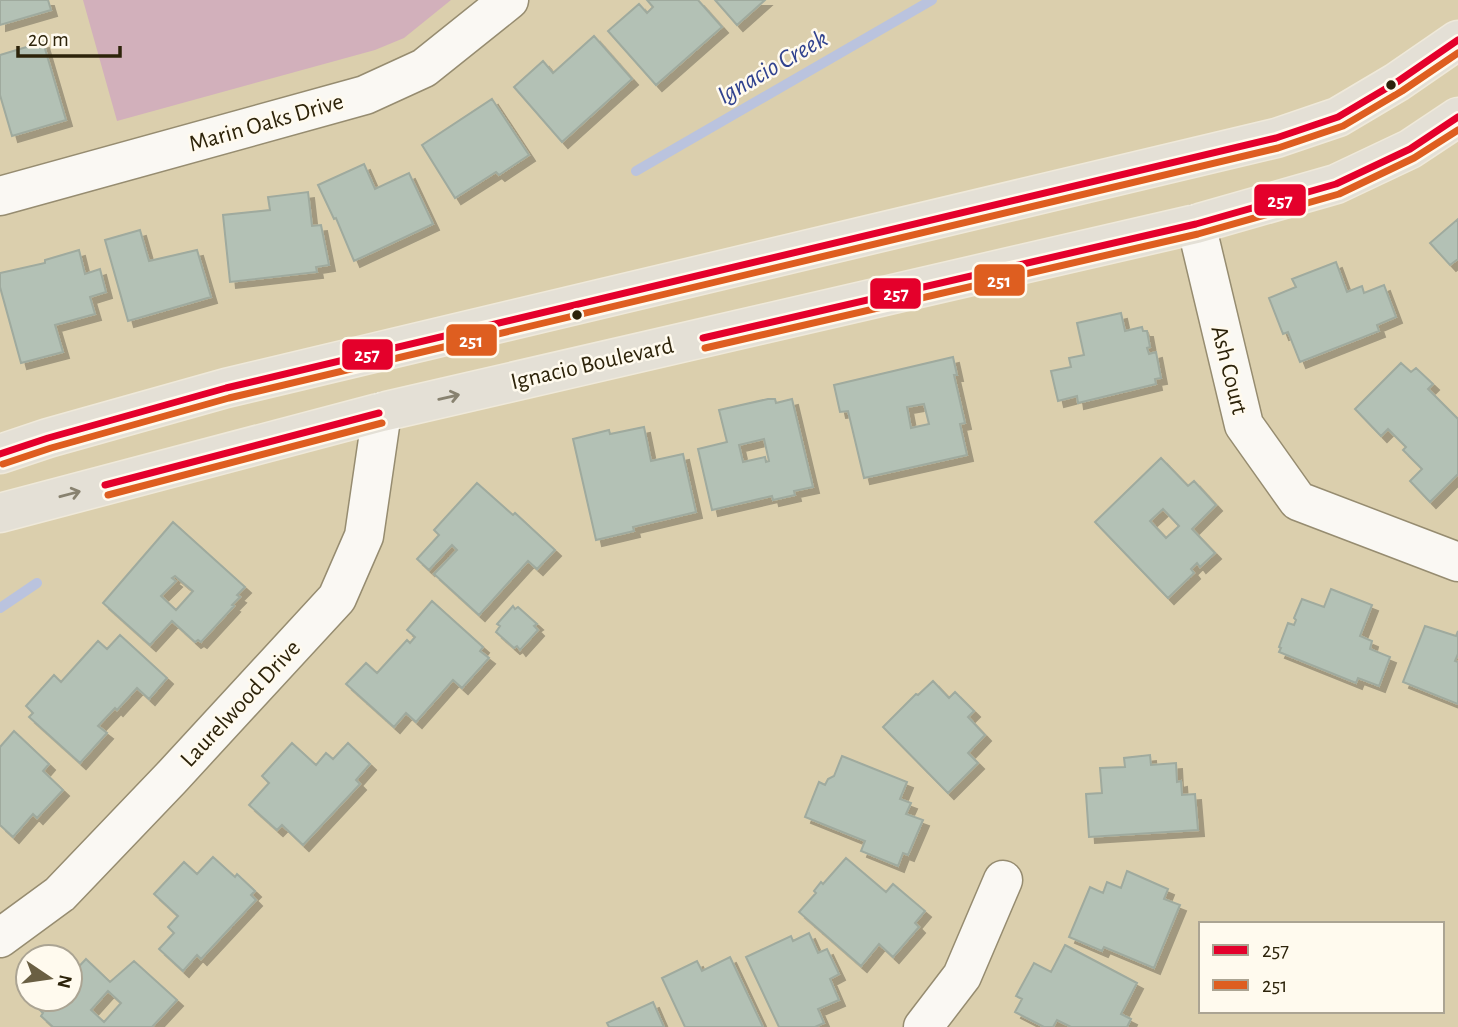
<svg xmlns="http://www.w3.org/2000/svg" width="1458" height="1027" font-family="'Alegreya Sans',sans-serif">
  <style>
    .green { fill: #d2b0bb }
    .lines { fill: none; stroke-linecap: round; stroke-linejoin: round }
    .stream { stroke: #bac3de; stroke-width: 10 }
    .building { fill: #b3c1b5; stroke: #9faa9e; stroke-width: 2; fill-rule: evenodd; filter: url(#shadow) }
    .minor-casing { stroke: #968c70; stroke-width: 41 }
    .major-casing { stroke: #efe9da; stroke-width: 41 }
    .minor { stroke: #faf8f3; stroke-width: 38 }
    .major { stroke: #e4e0d6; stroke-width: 38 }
    .bus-1-casing { stroke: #fffaee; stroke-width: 12 }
    .bus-2-casing { stroke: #fffaee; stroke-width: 12 }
    .bus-1 { stroke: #e4002b; stroke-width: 7 }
    .bus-2 { stroke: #de5e20; stroke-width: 7 }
    .oneway { stroke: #888270 }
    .bus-dot { fill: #2d230a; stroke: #fffaee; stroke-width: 2.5 }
    .labels { text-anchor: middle; stroke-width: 5; stroke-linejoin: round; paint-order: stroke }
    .street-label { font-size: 24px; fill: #2d230a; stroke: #fffaee }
    .water-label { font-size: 26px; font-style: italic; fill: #31438f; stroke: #fffaee }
    .line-badge { stroke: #fffaee; stroke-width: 2.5 }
    .badge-label { font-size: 19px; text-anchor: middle; font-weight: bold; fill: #fff }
  </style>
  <defs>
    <filter id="shadow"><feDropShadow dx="6" dy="6" stdDeviation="0" flood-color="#0004"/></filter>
  </defs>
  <rect width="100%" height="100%" fill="#dbcfad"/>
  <path class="green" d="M83 0H451L404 38 375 50 117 121Z"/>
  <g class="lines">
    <path class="stream" d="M636 171 932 0
      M0 608 37 583"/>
  </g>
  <path class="building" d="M0 0H48L51 10 0 25Z
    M647 0H698L722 27 656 85 608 31 639 4 647 13 653 7Z
    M715 0H765L737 25Z
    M594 36 632 79 562 142 514 87 543 61 553 73Z
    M43 42 66 120 12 136 0 95V55Z
    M492 99 529 155 499 175 496 172 455 198 422 145Z
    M364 164 375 189 409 173 433 224 354 261 336 218 334 219 318 185Z
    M308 192 312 226 321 225 329 265 316 267 317 272 230 282 223 215 270 210 268 197Z
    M1458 219V259L1450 265 1430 243Z
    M140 230 149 261 197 250 211 297 128 321 105 240Z
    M79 250 85 274 100 269 106 292 90 297 95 314 55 325 63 352 21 363 0 287V273L45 263V260Z
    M1336 262 1347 292 1362 286 1364 293 1384 285 1396 317 1377 325 1379 331 1300 362 1288 332 1283 334 1269 298 1296 287 1292 279Z
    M1121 313 1125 331 1142 327 1143 331H1147L1150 347 1147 348 1149 354 1156 352 1161 378 1155 379 1156 384 1078 403 1077 396 1058 401 1051 371 1071 367 1069 358 1084 355 1077 323Z
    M953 357 957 375H954L965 423 960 424 967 455 864 478 848 411 840 412 834 385ZM924 404 929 424 911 428 907 407Z
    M1401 363 1411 372 1416 368 1433 384 1428 389 1458 419V474L1430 502 1410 481 1422 469 1403 450 1406 447 1388 429 1381 436 1355 409Z
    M768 399H775L776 403 792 399 813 487 794 491 795 495 773 500 772 496 712 510 698 449 727 442 719 410ZM764 439 769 461 766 462 765 457 743 462 739 445Z
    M644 427 651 461 683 454 696 512 633 527 634 531 596 540 573 439 609 430 610 434Z
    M1161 458 1188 486 1194 481 1216 505 1192 529 1215 553 1200 567 1197 563 1191 569 1194 573 1168 598 1095 522ZM1163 509 1179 526 1166 538 1150 521Z
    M477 483 513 515 515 513 555 550 537 569 528 561 479 615 434 574 457 550 452 545 429 570 417 559 439 535 434 530Z
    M173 522 245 587 237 595 240 597 232 605 234 606 201 642 198 640 195 642 172 621 150 645 103 603ZM175 576 193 591 176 610 161 596 176 581 172 578Z
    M1331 589 1372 605 1360 636 1372 641 1370 649 1390 657 1379 686 1358 678 1356 683 1279 652 1281 648 1279 647 1288 623 1294 625 1296 620 1294 618 1302 599 1324 607Z
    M432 601 483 647 480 651 489 658 462 688 453 680 416 722 406 713 394 727 346 684 366 663 377 673 407 640 410 643 415 637 407 630Z
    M513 606 515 609 518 607 537 624 534 626 538 630 520 650 517 646 514 648 496 632 500 626 497 624Z
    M1425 626 1456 636 1458 631V654L1455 661 1458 662V704L1403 682Z
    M120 635 167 678 149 699 137 688 117 710 115 708 98 726 107 733 80 763 29 717 33 713 26 706 54 675 61 682 98 641 107 649Z
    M933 681 949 698 955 692 974 711 968 717 985 735 968 753 978 763 948 793 883 727 916 694 918 695Z
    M14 731 49 764 43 771 63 790 37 818 33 814 13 837 0 825V747Z
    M292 743 316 765 326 753 333 759 348 743 370 764 356 780 360 784 303 845 282 825 277 830 249 805 269 783 262 776Z
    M1150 755 1151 765 1176 763 1177 782 1181 781 1182 795 1195 794 1198 830 1089 837 1086 794 1102 793 1100 768 1125 767 1124 758Z
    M842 756 907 782 900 799 911 803 906 814 923 820 908 855 903 853 898 866 861 851 865 841 805 817 819 782 825 785 828 779 834 776Z
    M213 857 235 877 237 874 255 891 251 895 256 900 201 959 197 955 183 971 159 949 174 933 168 927 178 916 154 894 184 862 197 874Z
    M846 858 886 892 893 884 925 911 915 923 919 927 893 957 879 944 861 966 799 912 816 893 814 891 821 882 823 884Z
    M1127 871 1168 889 1164 899 1180 905 1154 968 1104 947 1102 951 1069 937 1090 887 1103 893 1107 882 1121 888Z
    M809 933 818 953 827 949 839 974 830 979 839 1000 818 1009 824 1023 815 1027H779L746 957 791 936 793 941Z
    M1065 945 1137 983 1121 1014 1131 1019 1127 1027H1071L1057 1020 1053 1027H1044L1015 1012 1022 999 1016 996 1034 963 1051 972Z
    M730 957 763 1027H685L662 978 697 961 702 971Z
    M86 959 110 982 134 961 177 1000 152 1027H53L41 1016 43 1013 36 1006 42 999H70V976ZM108 991 121 1003 104 1022 91 1010Z
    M653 1002 664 1027H609L607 1023Z"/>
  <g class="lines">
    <defs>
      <path id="minor" d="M0 196 365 95 424 68 509 0
        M1196 224 1244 425 1298 501 1458 562
        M0 938 60 894 171 778 337 598 364 536 382 412
        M923 1027 962 976 1003 880"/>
      <path id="major" d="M0 454 48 438 226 388 1276 138 1338 117 1397 82 1458 40
        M0 513 382 412 1196 224 1336 184 1410 149 1458 117"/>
    </defs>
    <use href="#minor" class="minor-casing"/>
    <use href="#major" class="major-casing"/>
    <use href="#minor" class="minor"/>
    <use href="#major" class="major"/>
    <defs>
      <path id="bus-1" d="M703 338 1196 224 1336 184 1410 149 1458 117
        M0 454 48 438 226 388 1276 138 1338 117 1397 82 1458 40
        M105 485 379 413"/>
      <path id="bus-2" d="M705 348 1198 234 1339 194 1414 158 1458 130
        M3 464 51 448 229 398 1278 148 1343 126 1402 91 1458 53
        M108 495 382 423"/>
    </defs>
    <use href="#bus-1" class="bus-1-casing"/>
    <use href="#bus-2" class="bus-2-casing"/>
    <use href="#bus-1" class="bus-1"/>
    <use href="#bus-2" class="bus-2"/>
  </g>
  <defs><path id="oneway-shaft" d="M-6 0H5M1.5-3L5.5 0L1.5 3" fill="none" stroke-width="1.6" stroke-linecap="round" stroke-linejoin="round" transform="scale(1.75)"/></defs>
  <g class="oneway">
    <use href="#oneway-shaft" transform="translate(449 397) rotate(-13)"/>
    <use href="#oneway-shaft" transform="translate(70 494) rotate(-15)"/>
  </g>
  <g class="bus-dot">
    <circle cx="1391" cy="85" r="6"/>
    <circle cx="577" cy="315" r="6"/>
  </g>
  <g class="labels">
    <g class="street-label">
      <text transform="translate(266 122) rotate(-16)" y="8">Marin Oaks Drive</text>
      <text transform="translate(592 363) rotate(-13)" y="8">Ignacio Boulevard</text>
      <text transform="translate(1230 370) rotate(76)" y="8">Ash Court</text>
      <text transform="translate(240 703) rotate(-47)" y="8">Laurelwood Drive</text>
    </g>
    <g class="water-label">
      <text transform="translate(772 66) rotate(-30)" y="9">Ignacio Creek</text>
    </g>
  </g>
  <g class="line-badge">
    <rect x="1253" y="183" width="54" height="34" rx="7" fill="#e4002b"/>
    <rect x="973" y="263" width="53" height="34" rx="7" fill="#de5e20"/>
    <rect x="869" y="277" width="53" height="33" rx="7" fill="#e4002b"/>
    <rect x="445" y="323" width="53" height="34" rx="7" fill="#de5e20"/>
    <rect x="341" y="338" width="53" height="33" rx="7" fill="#e4002b"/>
  </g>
  <g class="badge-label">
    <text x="1280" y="207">257</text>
    <text x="999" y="287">251</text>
    <text x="896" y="300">257</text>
    <text x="471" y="347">251</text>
    <text x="367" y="361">257</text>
  </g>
  <rect x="1199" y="922" width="245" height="91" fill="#fffaee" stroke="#aba493" stroke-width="2"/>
  <rect x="1213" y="945" width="35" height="10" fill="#e4002b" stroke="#aba493" stroke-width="2"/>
  <text x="1262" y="957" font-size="21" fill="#2d230a">257</text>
  <rect x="1213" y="980" width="35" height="10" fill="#de5e20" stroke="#aba493" stroke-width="2"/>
  <text x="1262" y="992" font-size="21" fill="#2d230a">251</text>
  <g transform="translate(49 978) rotate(103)"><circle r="33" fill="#fffaee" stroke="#aba493" stroke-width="2"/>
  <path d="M0-5L12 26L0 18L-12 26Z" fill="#6a5f43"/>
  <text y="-10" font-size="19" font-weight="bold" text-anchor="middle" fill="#2d230a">N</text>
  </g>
  <path d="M18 46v10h102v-10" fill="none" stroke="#2d230a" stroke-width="3.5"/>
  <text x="28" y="46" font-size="21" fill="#2d230a" stroke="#fffaee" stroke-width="5" paint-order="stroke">20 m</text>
</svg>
